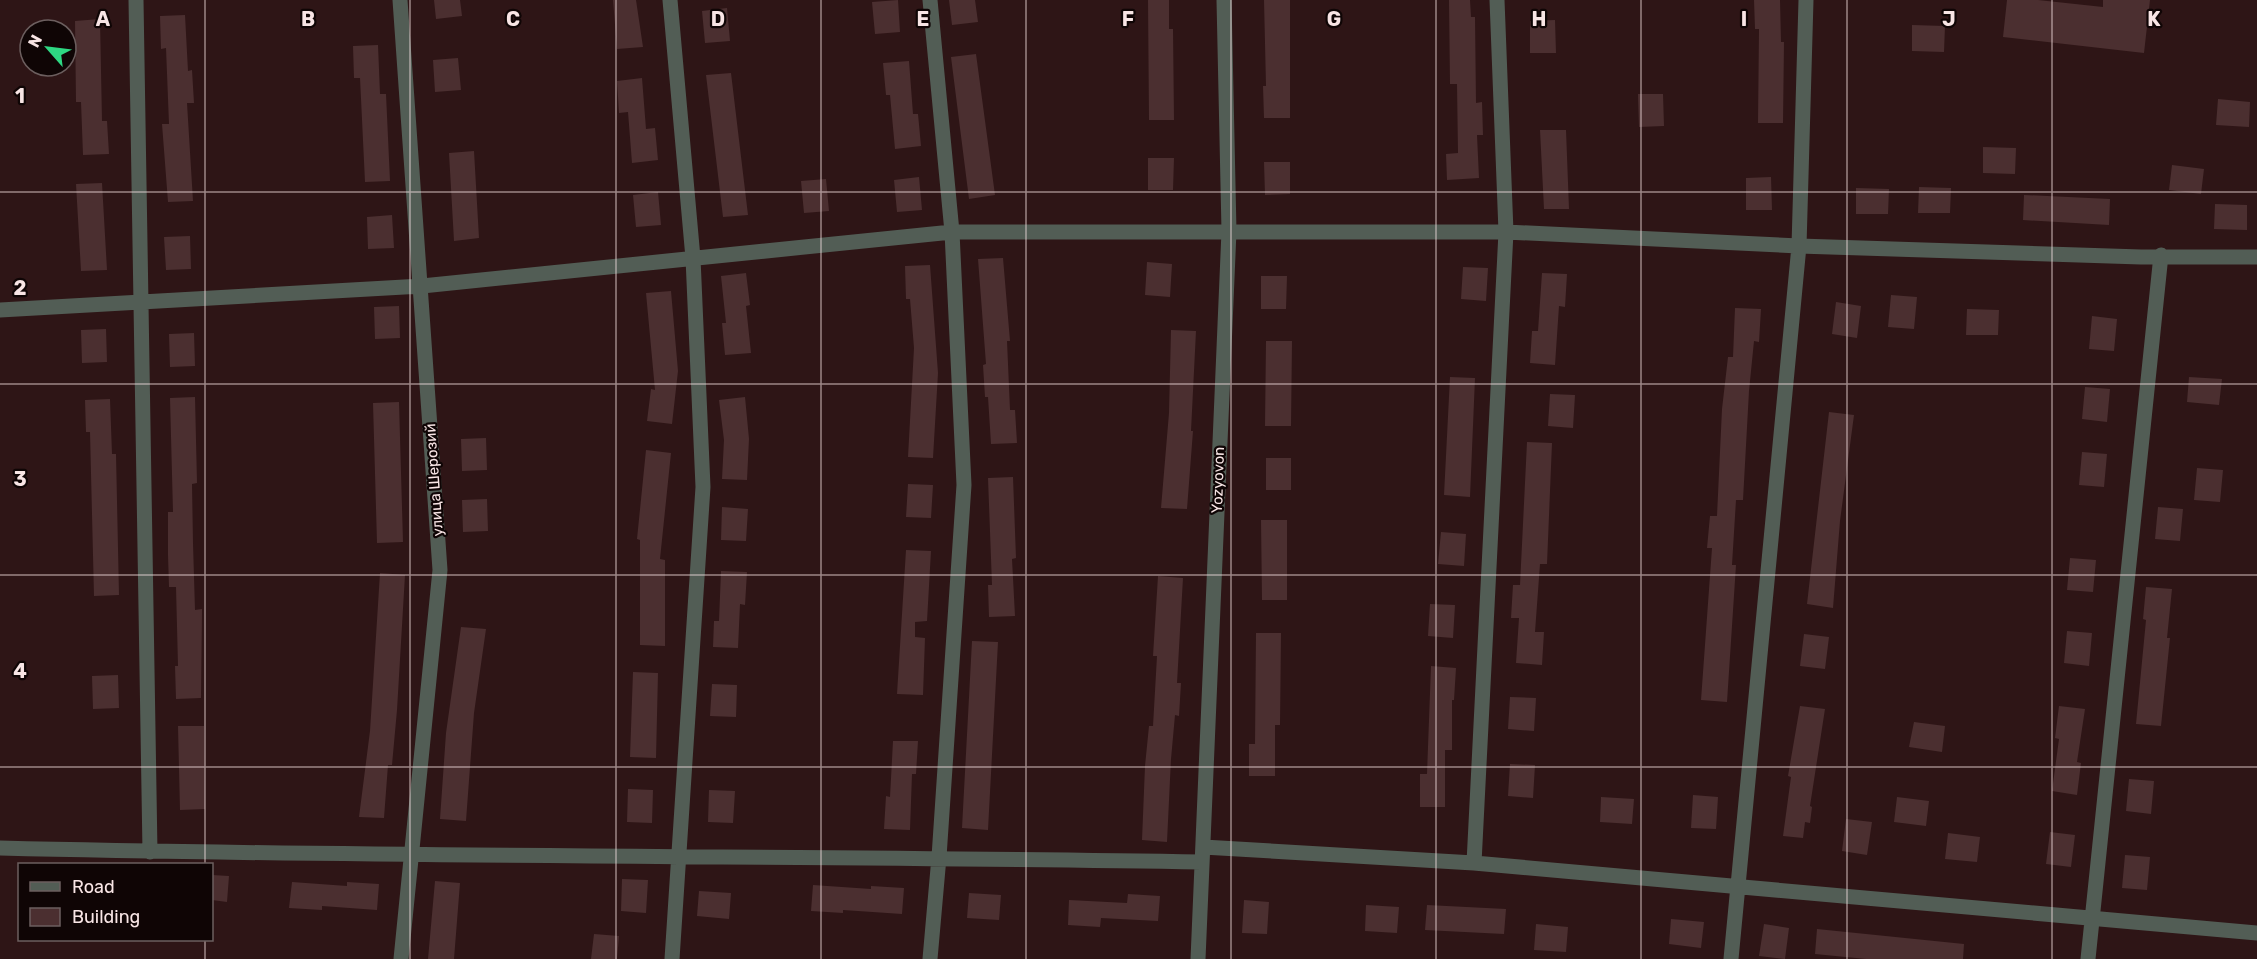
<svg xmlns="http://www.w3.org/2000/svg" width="2257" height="959" font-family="Rubik,sans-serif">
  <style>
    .building { fill: #4b2f30 }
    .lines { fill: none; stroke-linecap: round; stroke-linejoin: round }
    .street { stroke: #525d55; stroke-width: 15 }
    .grid { fill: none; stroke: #f8e5e5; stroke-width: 1.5; stroke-opacity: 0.55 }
    .labels { text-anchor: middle; stroke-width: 4.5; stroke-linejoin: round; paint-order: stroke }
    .street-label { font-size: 15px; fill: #f8e5e5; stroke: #0f0505 }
    .grid-label { font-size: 20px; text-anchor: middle; font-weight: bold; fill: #f8e5e5; stroke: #0f0505; stroke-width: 4.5; stroke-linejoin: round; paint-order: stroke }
  </style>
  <rect width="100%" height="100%" fill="#2e1516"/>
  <path class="building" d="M434 0H460L462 16 436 19Z
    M613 0H636L643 47 617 49Z
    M898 0 900 32 875 34 872 2Z
    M949 0H975L978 22 952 25Z
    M1148 0H1169V29H1173L1174 120H1149Z
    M1264 0H1290V118H1264L1263 86H1266Z
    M1449 0H1470L1471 17H1475L1476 103 1482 102 1483 135H1477L1479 178 1447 180 1446 154 1458 153 1457 84H1450Z
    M1754 0H1780L1781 42H1784L1783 123H1758L1759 29H1755Z
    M2007 0H2038L2103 7V0H2150L2144 53 2003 37Z
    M727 8 730 41 705 43 702 11Z
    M185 15 188 71 192 70 194 103H187L193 201 168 202 162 124H169L166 48 161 49 160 16Z
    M100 19 102 121H107L109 154 83 155 81 102H76L75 21Z
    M1555 20 1556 53H1530V21Z
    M1912 25 1945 26 1944 52 1912 51Z
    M378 45 380 94H386L390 181 365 182 360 78H354L353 46Z
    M976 54 995 195 969 199 951 57Z
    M458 58 461 90 435 92 433 60Z
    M909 61 913 114H918L921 146 895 149 890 95H886L883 63Z
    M731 73 748 215 723 217 706 75Z
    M642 78 646 129 655 128 658 160 632 163 628 112 619 113 617 81Z
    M1638 94H1663L1664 126 1639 127Z
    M2218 99 2250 102 2249 127 2216 125Z
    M1540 130H1566L1569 209H1544Z
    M1983 147 2016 148 2015 174 1983 173Z
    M474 151 479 238 454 241 449 153Z
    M1148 158H1174L1173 190H1148Z
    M1264 162H1290V194L1265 195Z
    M2172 165 2204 169 2201 194 2169 190Z
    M919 177 922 210 897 212 894 180Z
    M1771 177 1772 210H1746V178Z
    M826 179 829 211 804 213 801 181Z
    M102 183 107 270 81 271 76 184Z
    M1919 187 1951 188 1950 213H1918Z
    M1856 188 1889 189 1888 214H1856Z
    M658 192 661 225 636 227 633 195Z
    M2024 195 2110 199 2109 225 2023 220Z
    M2215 204 2247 205V230L2214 229Z
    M392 215 394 248 368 249 367 217Z
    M190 236 191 269 166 270 164 237Z
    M1003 258 1010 341H1007L1010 410H1015L1017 443 991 444 988 397H985L983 365 986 364 978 259Z
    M1147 262 1172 264 1170 297 1145 295Z
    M930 265 938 373 933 458 908 457 914 348 910 299H906L905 266Z
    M1463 267 1488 268 1486 301 1461 299Z
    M746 273 750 305 746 306 751 353 725 355 722 323H726L721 276Z
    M1542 273 1567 274 1565 307 1559 306 1555 365 1530 363 1532 331H1538Z
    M1261 276H1287L1286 309H1261Z
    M671 291 678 371 672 424 647 421 651 389 655 390 646 293Z
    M1891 295 1917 297 1914 329 1888 327Z
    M1836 302 1861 306 1857 338 1832 334Z
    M399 306 400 338 375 339 374 307Z
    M1735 308 1761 309 1759 342 1754 341 1749 391 1743 500H1736L1732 565H1736L1727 702 1701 700 1712 548H1707L1710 516H1717L1722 409 1728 357H1733Z
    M1967 309 1999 310 1998 335H1966Z
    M2092 316 2117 319 2114 351 2089 349Z
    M106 329 107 362 82 363 81 330Z
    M1171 330 1196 331 1191 431H1193L1187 509 1161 508 1169 413Z
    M194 333 195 366 170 367 169 334Z
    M1266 341H1292L1291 426H1265Z
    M1450 377 1475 378 1470 497 1444 495Z
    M2189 377 2222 379 2219 405 2187 402Z
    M2085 387 2110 389 2107 422 2082 419Z
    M1550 394 1575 395 1573 428 1548 426Z
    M195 397 197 483 192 484 193 543 195 610 202 609 201 698 176 699 175 666H178L176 587H169L168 555V512H173L170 398Z
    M745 397 749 439 747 480 722 479 724 440 719 400Z
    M110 399 112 454H116L119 595 94 596 90 432H86L85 400Z
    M399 402 403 542 377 543 373 403Z
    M1829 412 1854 415 1840 521 1833 608 1807 604Z
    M486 438 487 470 462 471 461 439Z
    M1527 442 1552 443 1547 564H1540L1535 632H1544L1542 665 1516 663 1519 618H1511L1513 585H1520Z
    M646 450 671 453 660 559 665 560V646L640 645V540L637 539Z
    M2082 452 2107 454 2104 487 2079 485Z
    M1266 458H1291V490H1266Z
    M2197 468 2223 470 2220 502 2194 500Z
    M1013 477 1016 558 1012 559 1015 616 989 617 988 585H992L988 478Z
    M908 484 933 485 931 518 906 517Z
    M487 499 488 531 463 532 462 500Z
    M722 507 748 509 746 541 721 540Z
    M2158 507 2183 509 2180 541 2155 539Z
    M1261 520H1287V600H1262Z
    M1441 532 1466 534 1464 566 1438 564Z
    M906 550 931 551 927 621 915 622V637L925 638 923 695 897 694Z
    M2070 558 2096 560 2093 592 2067 590Z
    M721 571 747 572 745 605 740 604 738 648 713 647 714 621H719Z
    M380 573 405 575 397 710 392 765H388L384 818 359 817 370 731Z
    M1158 576 1183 578 1177 683H1181L1179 716 1175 715 1171 759 1167 842 1142 840 1145 766 1149 726H1153L1157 656H1153Z
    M2146 587 2172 589 2167 638H2170L2161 726 2136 724 2146 620 2143 619Z
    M1430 604 1455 605 1453 638 1428 636Z
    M461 627 486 629 474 713 466 821 440 819 446 733Z
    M2067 631 2092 633 2089 666 2064 663Z
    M1256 633H1281L1280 725H1275V776H1249V744H1255Z
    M1804 634 1829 637 1825 669 1800 666Z
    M972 641 998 642 988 830 962 828Z
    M1431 666 1456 668 1454 700H1452V750H1445V807H1420V774H1427Z
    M633 672 658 673 656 758 630 757Z
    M118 675 119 708 93 709 92 676Z
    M712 684 737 685 736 717 710 716Z
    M1510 697 1536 698 1534 731 1508 729Z
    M1800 706 1825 709 1810 806 1812 807 1810 823 1805 822 1803 838 1783 836 1791 777 1788 776Z
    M2059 706 2085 709 2077 762 2081 763 2077 795 2052 791 2059 739 2055 738Z
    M1914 722 1945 726 1942 752 1909 747Z
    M178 726H204L205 809 180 810Z
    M893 741H918L916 774H912L910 830 884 829 886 796 890 797Z
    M1510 764 1535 765 1533 798 1508 796Z
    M2129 779 2154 781 2151 814 2126 811Z
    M628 789 653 790 652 823 627 822Z
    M709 790 735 791 733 823 708 822Z
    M1693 795 1718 797 1716 829 1691 828Z
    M1601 797 1634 799 1632 824 1600 822Z
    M1897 797 1929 801 1926 826 1894 822Z
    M1846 819 1872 822 1867 855 1842 851Z
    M2050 832 2075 835 2071 867 2046 864Z
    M1948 833 1980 837 1977 862 1945 859Z
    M2125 855 2150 857 2147 890 2122 888Z
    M212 875 229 876 227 902 212 900Z
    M622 879 648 880 646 913 621 911Z
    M435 881 460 883 454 959H428Z
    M292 882 347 886V882L379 884 377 910 322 906V910L289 908Z
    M813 885 871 889V886L904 888 902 914 843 910V913L811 911Z
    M699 891 731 893 729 919 697 916Z
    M969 893 1001 895 999 920 967 918Z
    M1128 894 1160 896 1158 921 1101 918 1100 927 1068 925 1069 900 1127 903Z
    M1244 900 1269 902 1267 934 1242 933Z
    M1366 905 1399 907 1397 933 1365 931Z
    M1427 905 1506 909 1504 934 1425 930Z
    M1671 919 1704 922 1701 948 1669 944Z
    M1536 924 1568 927 1566 952 1534 950Z
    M1764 924 1789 928 1785 959 1759 956Z
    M1817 929 1964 944 1963 959H1866L1815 954Z
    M594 934 619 936 617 959H591Z"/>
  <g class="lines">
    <path class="street" d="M136 0 150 852
      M400 0 440 570 401 959
      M670 0 693 258 703 487 672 959
      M0 310 422 286 952 232H1506L1799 246 2141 257H2257
      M1203 847 1474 863 2257 933
      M0 848C401 858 801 855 1202 862
      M1474 863 1506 232 1497 0
      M930 959 939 857 964 485 952 232 930 0
      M1198 959 1229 231 1224 0
      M1731 959 1799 246 1806 0
      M2088 959 2161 255"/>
  </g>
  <path class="grid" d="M205 0V864M410 0V959M616 0V959M821 0V959M1026 0V959M1231 0V959M1436 0V959M1641 0V959M1847 0V959M2052 0V959M0 192H2257M0 384H2257M0 575H2257M0 767H2257M205 940V959"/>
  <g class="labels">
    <g class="street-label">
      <text transform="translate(434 480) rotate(-94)" y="5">улица Шерозий</text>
      <text transform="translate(1218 480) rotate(-88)" y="5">Yozyovon</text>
    </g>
  </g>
  <g class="grid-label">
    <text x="103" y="26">A</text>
    <text x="308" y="26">B</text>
    <text x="513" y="26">C</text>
    <text x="718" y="26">D</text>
    <text x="923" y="26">E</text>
    <text x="1128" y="26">F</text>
    <text x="1334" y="26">G</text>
    <text x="1539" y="26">H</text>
    <text x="1744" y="26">I</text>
    <text x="1949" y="26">J</text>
    <text x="2154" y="26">K</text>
    <text x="20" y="103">1</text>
    <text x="20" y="295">2</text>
    <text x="20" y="486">3</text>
    <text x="20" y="678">4</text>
  </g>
  <rect x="18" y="863" width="195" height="78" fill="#0f0505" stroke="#6c5f5f" stroke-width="1.5"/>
  <rect x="30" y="882" width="30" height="9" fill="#525d55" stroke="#6c5f5f" stroke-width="1.5"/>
  <text x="72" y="893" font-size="18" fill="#f8e5e5">Road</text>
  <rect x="30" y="908" width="30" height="18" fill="#4b2f30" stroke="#6c5f5f" stroke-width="1.5"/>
  <text x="72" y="923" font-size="18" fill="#f8e5e5">Building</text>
  <g transform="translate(48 48) rotate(298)"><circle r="28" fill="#0f0505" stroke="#6c5f5f" stroke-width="1.5"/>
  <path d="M0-4.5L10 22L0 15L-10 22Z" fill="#2ed883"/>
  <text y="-9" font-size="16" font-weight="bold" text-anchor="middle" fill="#f8e5e5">N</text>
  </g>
</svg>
